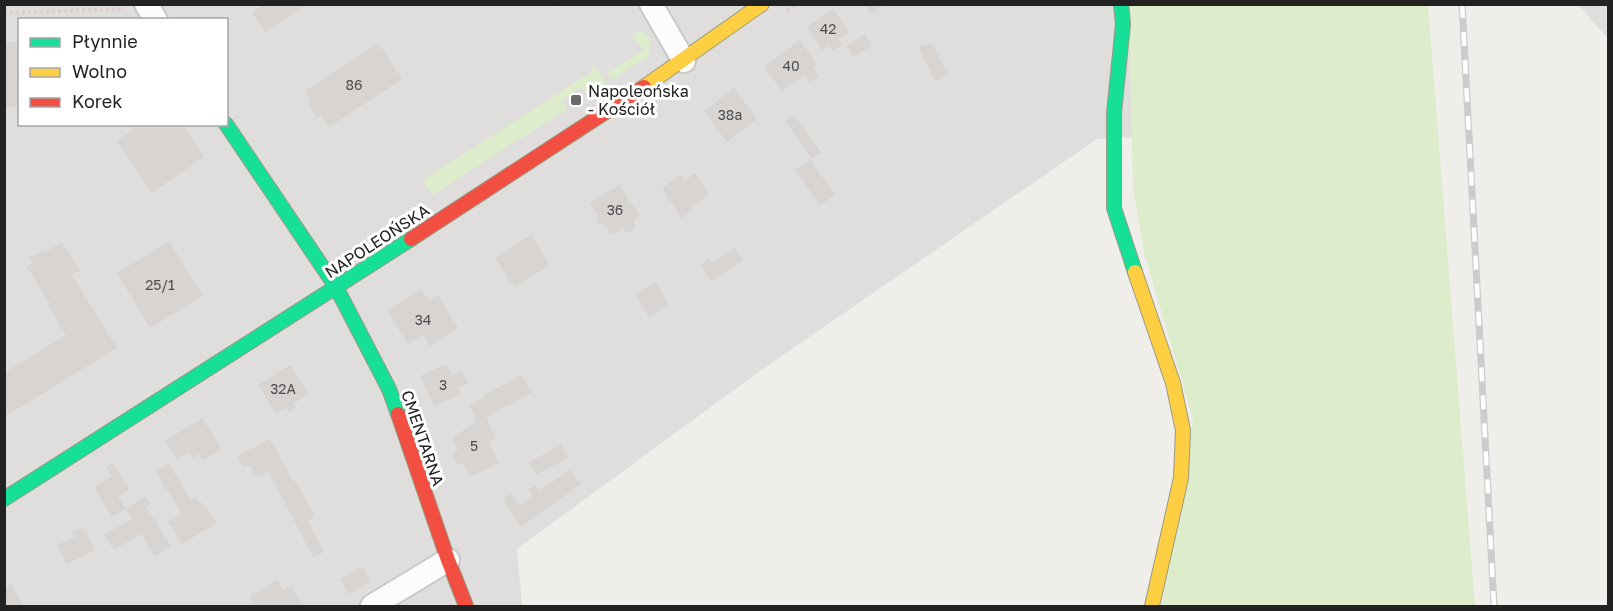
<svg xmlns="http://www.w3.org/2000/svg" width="1613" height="611" font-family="'Golos Text',sans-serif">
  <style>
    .residential { fill: #dfdedc; fill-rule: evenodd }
    .grass { fill: #ddeccb }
    .parking { fill: #e0dfde }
    .building { fill: #d7d4d2 }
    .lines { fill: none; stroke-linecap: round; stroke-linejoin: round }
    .street-casing { stroke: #c9c8c7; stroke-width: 26 }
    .fast-casing { stroke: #999a82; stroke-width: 16 }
    .slow-casing { stroke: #999a82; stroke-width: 16 }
    .jam-casing { stroke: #999a82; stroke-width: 16 }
    .path { stroke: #dccecd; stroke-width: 4; stroke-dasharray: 3 3; stroke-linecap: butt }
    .street { stroke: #fdfcfc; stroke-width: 22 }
    .fast { stroke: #16e098; stroke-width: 14 }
    .slow { stroke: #ffcf43; stroke-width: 14 }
    .jam { stroke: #f24e42; stroke-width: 14 }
    .rail-casing { stroke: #ccc; stroke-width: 7 }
    .rail { stroke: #fff; stroke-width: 4.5; stroke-dasharray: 14; stroke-linecap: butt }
    .poi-dot { fill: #6a6968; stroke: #fff; stroke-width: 2 }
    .labels { text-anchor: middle; stroke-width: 6; stroke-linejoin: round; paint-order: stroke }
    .number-label { font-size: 14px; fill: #4f4e4e }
    .poi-label { font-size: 16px; fill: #222; stroke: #fff; text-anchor: start }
    .street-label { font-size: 16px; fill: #222; stroke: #fff }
  </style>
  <rect width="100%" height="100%" fill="#f0eeeb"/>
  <path class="residential" d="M4 5H1129L1132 137 1097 139 757 373 517 549 522 606H5ZM20 20H226V124H20Z
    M1578 5H1608V38Z"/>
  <path class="grass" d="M1129 5H1428L1475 606H1162L1193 419 1145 256 1133 189Z
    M640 31H644L651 43 648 56 612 80 607 73 644 50 631 36Z
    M594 64 606 84 588 95 582 87 562 100 567 109 432 195 423 180 593 71 591 66Z"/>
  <path class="parking" d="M557 5H622L635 27 631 36 644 49 602 76Z
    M252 192 288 245 275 253 239 200Z
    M455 579 466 606H406Z"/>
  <path class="building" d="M865 4H886L870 14Z
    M264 5H306L265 32 252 12Z
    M833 9 849 32 838 39 842 45 833 51 829 45 822 50 807 27Z
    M865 34 872 45 854 57 847 46Z
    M800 40 817 65 813 68 819 76 810 83 804 75 782 91 764 67Z
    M4 42H20V107H4Z
    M378 43 402 79 329 127 321 115 317 118 308 103 311 101 305 91Z
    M923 45H933L948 75 935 81 918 47Z
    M734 88 757 119 727 142 704 111Z
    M794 115 821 152 812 159 785 121Z
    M141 124H183L204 157 151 193 117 141Z
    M810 160 835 195 820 205 795 170Z
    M696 173 709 195 691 207 693 210 681 218 662 188 681 175 685 180Z
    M619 185 640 216 633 221 635 224 634 229 630 233 625 231 623 228 612 235 605 225H600L597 221 598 216 590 203Z
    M531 235 550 265 514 287 495 258Z
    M169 241 203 296 150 328 117 273Z
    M62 242 80 270 72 275 117 348 4 417V373L66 335 48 306 50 304 27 267 33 263 29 258 42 250 44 253Z
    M735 248 743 260 711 282 701 264 709 259 712 263Z
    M655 282 669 304 649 317 635 295Z
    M421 289 429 301 438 295 458 328 430 346 423 335 408 344 387 311Z
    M447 364 452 376 462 371 468 383 458 387 461 394 434 406 420 376Z
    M290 365 309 394 293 404 296 408 289 412 286 408 276 414 258 385Z
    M522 375 531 393 486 417 496 438 489 442 499 463 470 477 464 464H456L453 457 454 452 458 451 452 438 477 421 469 405 485 397 484 395Z
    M202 418 222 449 203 460 199 454 193 458 189 452 177 460 165 441Z
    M270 439 294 482 296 481 315 516 308 521 324 552 313 557 269 472 259 477 255 475 250 465 243 467 237 456Z
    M561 445 568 458 536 475 529 462Z
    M112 463 130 489 118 497 126 509 112 517 94 487 112 476 106 467Z
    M169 464 191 500 195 497 206 507 217 523 182 544 168 522 182 514 155 471Z
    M570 470 581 484 521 527 503 499 511 494 519 506 533 496 528 490 535 485 539 491Z
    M145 496 151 504 146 507 171 546 155 556 141 534 114 550 104 535 132 519 126 509Z
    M81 528 84 533 86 532 95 550 66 564 57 545 75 537 72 532Z
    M362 567 371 582 348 594 340 579Z
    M278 580 283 590 291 586 302 605 298 606H255L249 597Z
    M11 584 24 606H4V588Z"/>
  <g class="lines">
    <defs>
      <path id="street" d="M146 4 156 20
        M651 4 684 61
        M372 606 448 560"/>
      <path id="fast" d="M1121 4 1123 24 1114 113V208L1135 272
        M226 124 336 287 389 389 398 414
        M4 499 411 239"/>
      <path id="slow" d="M644 87 762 4
        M1135 272 1173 383 1183 430 1181 478 1152 606"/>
      <path id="jam" d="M411 239 644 87
        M398 414 448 560 466 606"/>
    </defs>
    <use href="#street" class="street-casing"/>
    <use href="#fast" class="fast-casing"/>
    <use href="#slow" class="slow-casing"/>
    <use href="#jam" class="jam-casing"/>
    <path class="path" d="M787 11 796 4
      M4 13 124 9"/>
    <use href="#street" class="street"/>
    <use href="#fast" class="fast"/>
    <use href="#slow" class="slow"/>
    <use href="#jam" class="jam"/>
    <defs>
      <path id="rail" d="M1462 4 1494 606"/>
    </defs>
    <use href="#rail" class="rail-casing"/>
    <use href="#rail" class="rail"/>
  </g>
  <rect class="poi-dot" x="570" y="94" width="12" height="12" rx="3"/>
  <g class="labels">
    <g class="number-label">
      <text x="828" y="34">42</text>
      <text x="791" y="71">40</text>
      <text x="354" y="90">86</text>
      <text x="730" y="120">38a</text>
      <text x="615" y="215">36</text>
      <text x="160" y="290">25/1</text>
      <text x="423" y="325">34</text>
      <text x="443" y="390">3</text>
      <text x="283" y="394">32A</text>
      <text x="474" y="451">5</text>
    </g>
    <g class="poi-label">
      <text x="588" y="97">Napoleońska<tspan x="588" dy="18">- Kościół</tspan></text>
    </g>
    <g class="street-label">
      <text transform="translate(377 241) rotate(-33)" y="6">NAPOLEOŃSKA</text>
      <text transform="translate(423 438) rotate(71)" y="6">CMENTARNA</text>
    </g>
  </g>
  <rect width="1613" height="611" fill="none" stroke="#222222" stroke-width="12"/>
  <rect x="18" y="18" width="210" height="108" fill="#ffffff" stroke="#a7a7a7" stroke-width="1.5"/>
  <rect x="30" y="38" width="30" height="9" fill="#16e098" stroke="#a7a7a7" stroke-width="1.5"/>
  <text x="72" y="48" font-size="18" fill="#222222">Płynnie</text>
  <rect x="30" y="68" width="30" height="9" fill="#ffcf43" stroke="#a7a7a7" stroke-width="1.5"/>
  <text x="72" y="78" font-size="18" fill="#222222">Wolno</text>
  <rect x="30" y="98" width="30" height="9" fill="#f24e42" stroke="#a7a7a7" stroke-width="1.5"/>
  <text x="72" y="108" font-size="18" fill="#222222">Korek</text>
</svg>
